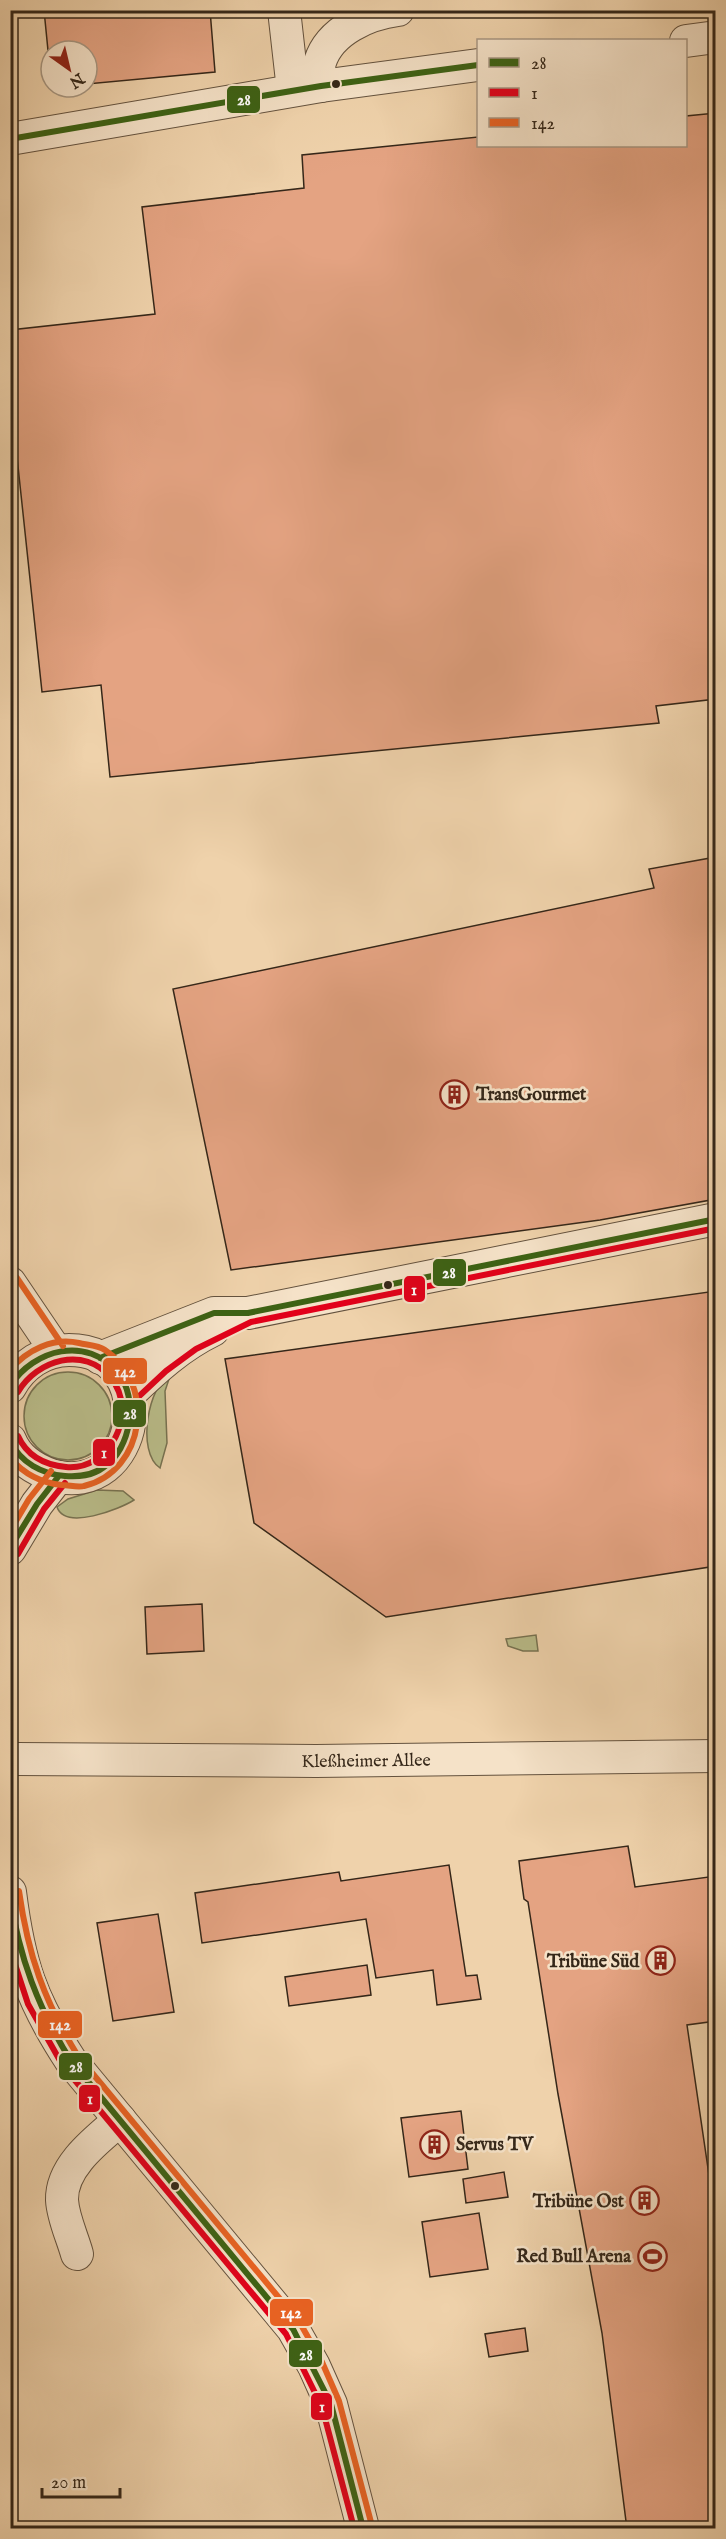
<svg xmlns="http://www.w3.org/2000/svg" width="726" height="2539" font-family="'IM FELL English',serif">
  <style>
    .green { fill: #b9bc89; stroke: #777251; stroke-width: 1.5 }
    .building { fill: #e4a382; stroke: #352719; stroke-width: 1.5 }
    .lines { fill: none; stroke-linecap: round; stroke-linejoin: round }
    .minor-casing { stroke: #64523e; stroke-width: 34 }
    .minor { stroke: #f5e2c8; stroke-width: 32 }
    .bus-1-casing { stroke: #f5e2c8; stroke-width: 10 }
    .bus-2-casing { stroke: #f5e2c8; stroke-width: 10 }
    .bus-3-casing { stroke: #f5e2c8; stroke-width: 10 }
    .bus-1 { stroke: #3d6214; stroke-width: 6 }
    .bus-2 { stroke: #e2001a; stroke-width: 6 }
    .bus-3 { stroke: #e96222; stroke-width: 6 }
    .bus-dot { fill: #352719; stroke: #f5e2c8; stroke-width: 2 }
    .labels { text-anchor: middle; stroke-width: 5; stroke-linejoin: round; paint-order: stroke }
    .poi-label { font-size: 18px; font-weight: bold; fill: #352719; stroke: #f5e2c8; text-anchor: end }
    .street-label { font-size: 18px; fill: #352719; stroke: #f5e2c8 }
    .line-badge { stroke: #f5e2c8; stroke-width: 2 }
    .badge-label { font-size: 16px; text-anchor: middle; font-weight: bold; fill: #fff }
  </style>
  <rect width="100%" height="100%" fill="#efd2ab"/>
  <filter id="stains"><feTurbulence type="fractalNoise" baseFrequency=".00333" numOctaves="4"/><feColorMatrix values="0 0 0 0 .2 0 0 0 0 .09 0 0 0 0 .02 0 0 0 .5 -.17"/></filter>
  <radialGradient id="worn" r=".72"><stop offset=".6" stop-color="#630" stop-opacity="0"/><stop offset="1" stop-color="#630" stop-opacity=".3"/></radialGradient>
  <path class="green" d="M24 1416a44 44 0 1 1 88 0a44 44 0 1 1-88 0Z
    M171 1373 165 1391 167 1443 160 1468C136 1452 148 1385 171 1373Z
    M97 1490 123 1491 134 1500C120 1509 65 1531 57 1507L68 1499Z
    M536 1635 538 1651H523L508 1646 506 1639Z"/>
  <path class="building" d="M44 10H210L215 72 87 84V51H51V81Z
    M716 113V699L656 706 659 723 110 777 101 685 42 692 10 391V330L155 314 142 207 304 188 302 155 478 137V146H686V116Z
    M716 857V1199L600 1220 231 1270 173 989 654 888 649 869Z
    M716 1291V1566L386 1617 254 1523 225 1359Z
    M202 1604 204 1651 147 1654 145 1607Z
    M628 1846 635 1887 716 1876V2021L687 2025 716 2223V2529H627L602 2333 558 2094 528 1902 524 1899 520 1870 519 1861Z
    M449 1865 466 1976 477 1975 481 1999 437 2005 433 1970 376 1978 366 1919 202 1943 195 1893 339 1872 341 1881Z
    M158 1914 174 2012 113 2021 97 1923Z
    M367 1965 371 1995 289 2006 285 1977Z
    M461 2111 468 2169 409 2177 401 2118Z
    M504 2172 508 2197 466 2203 463 2179Z
    M479 2213 488 2269 430 2277 422 2222Z
    M525 2328 528 2351 489 2357 485 2334Z"/>
  <g class="lines">
    <defs>
      <g id="minor">
        <path d="M284 10 293 90"/>
        <path d="M686 41 716 37"/>
        <path d="M321 86C321 79 318 69 320 62 330 30 368 14 398 10"/>
        <path d="M10 139 321 86 478 65"/>
        <path d="M10 1283 56 1351"/>
        <path d="M100 1358 214 1313H248L716 1219"/>
        <path d="M10 1387C22 1365 44 1350 69 1350 164 1350 141 1502 51 1475 34 1469 17 1458 10 1440"/>
        <path d="M129 1394C155 1369 180 1346 213 1330"/>
        <path d="M10 1549 37 1504 58 1477"/>
        <path id="s1" d="M16 1759 316 1761 716 1756"/>
        <path d="M10 1892C19 1964 31 2000 71 2061L293 2329 314 2366 331 2404 363 2528"/>
        <path d="M77 2254C72 2236 63 2218 62 2200 61 2166 98 2139 120 2120"/>
      </g>
    </defs>
    <use href="#minor" class="minor-casing"/>
    <use href="#minor" class="minor"/>
    <defs>
      <path id="bus-1" d="M10 139 321 86 478 65
        M100 1358 214 1313H248L716 1219
        M10 1386C34 1349 87 1335 118 1373 139 1398 131 1449 104 1467 92 1476 79 1477 65 1476 42 1474 21 1463 10 1441
        M10 1548 37 1504 58 1477
        M10 1896C19 1957 38 2008 71 2061L293 2329 331 2404 363 2528"/>
      <path id="bus-2" d="M18 1392C37 1360 84 1345 111 1378 139 1413 110 1471 66 1467 45 1465 27 1456 18 1436
        M135 1400 166 1371 196 1349 251 1322 716 1228
        M18 1554 44 1509 65 1483
        M10 1949 28 2004 63 2066 286 2334 322 2407 354 2528"/>
      <path id="bus-3" d="M17 1278 63 1346
        M10 1370C27 1350 53 1337 79 1343 87 1345 98 1345 105 1350 156 1383 146 1471 84 1486 78 1488 69 1485 62 1485 41 1483 24 1474 10 1458
        M10 1531 29 1499 51 1471
        M19 1891C28 1955 44 2001 78 2056L300 2323 322 2362 339 2401 372 2526"/>
    </defs>
    <use href="#bus-1" class="bus-1-casing"/>
    <use href="#bus-2" class="bus-2-casing"/>
    <use href="#bus-3" class="bus-3-casing"/>
    <use href="#bus-1" class="bus-1"/>
    <use href="#bus-2" class="bus-2"/>
    <use href="#bus-3" class="bus-3"/>
  </g>
  <defs>
    <symbol id="building-ring" viewBox="-11 -11 22 22"><circle r="9.5" fill="#f5e2c8" stroke="#8f2418" stroke-width="1.5"/><path d="M-4-6H4V6H1V3H-1V6H-4ZM-2.5-4.3h1.7v1.8h-1.7ZM.8-4.3h1.7v1.8H.8ZM-2.5-1h1.7V.8h-1.7ZM.8-1h1.7V.8H.8Z" fill="#8f2418"/></symbol>
    <symbol id="stadium-ring" viewBox="-11 -11 22 22"><circle r="9.5" fill="#f5e2c8" stroke="#8f2418" stroke-width="1.5"/><path d="M0-5a6.5 5 0 1 0 0 10a6.5 5 0 1 0 0-10ZM-3.5-1.8h7v3.6h-7Z" fill="#8f2418"/></symbol>
  </defs>
  <g fill-rule="evenodd">
    <use href="#building-ring" x="438" y="1078" width="33" height="33"/>
    <use href="#building-ring" x="644" y="1944" width="33" height="33"/>
    <use href="#building-ring" x="418" y="2128" width="33" height="33"/>
    <use href="#building-ring" x="628" y="2184" width="33" height="33"/>
    <use href="#stadium-ring" x="636" y="2240" width="33" height="33"/>
  </g>
  <g class="bus-dot">
    <circle cx="336" cy="84" r="5"/>
    <circle cx="388" cy="1285" r="5"/>
    <circle cx="175" cy="2186" r="5"/>
  </g>
  <g class="labels">
    <g class="poi-label">
      <text x="476" y="1100" text-anchor="start">TransGourmet</text>
      <text x="639" y="1967">Tribüne Süd</text>
      <text x="456" y="2150" text-anchor="start">Servus TV</text>
      <text x="624" y="2207">Tribüne Ost</text>
      <text x="631" y="2262">Red Bull Arena</text>
    </g>
    <g class="street-label">
      <text dy="6" stroke="none"><textPath href="#s1" startOffset="350">Kleßheimer Allee</textPath></text>
    </g>
  </g>
  <g class="line-badge">
    <rect x="226" y="85" width="35" height="29" rx="6" fill="#3d6214"/>
    <rect x="432" y="1258" width="35" height="29" rx="6" fill="#3d6214"/>
    <rect x="403" y="1275" width="23" height="28" rx="6" fill="#e2001a"/>
    <rect x="102" y="1357" width="46" height="28" rx="6" fill="#e96222"/>
    <rect x="112" y="1399" width="35" height="29" rx="6" fill="#3d6214"/>
    <rect x="92" y="1438" width="24" height="29" rx="6" fill="#e2001a"/>
    <rect x="37" y="2010" width="46" height="29" rx="6" fill="#e96222"/>
    <rect x="58" y="2052" width="35" height="29" rx="6" fill="#3d6214"/>
    <rect x="78" y="2084" width="23" height="29" rx="6" fill="#e2001a"/>
    <rect x="269" y="2298" width="45" height="29" rx="6" fill="#e96222"/>
    <rect x="288" y="2339" width="35" height="29" rx="6" fill="#3d6214"/>
    <rect x="310" y="2392" width="23" height="29" rx="6" fill="#e2001a"/>
  </g>
  <g class="badge-label">
    <text x="244" y="105">28</text>
    <text x="449" y="1278">28</text>
    <text x="414" y="1295">1</text>
    <text x="125" y="1377">142</text>
    <text x="130" y="1419">28</text>
    <text x="104" y="1458">1</text>
    <text x="60" y="2030">142</text>
    <text x="76" y="2072">28</text>
    <text x="90" y="2104">1</text>
    <text x="291" y="2318">142</text>
    <text x="306" y="2360">28</text>
    <text x="322" y="2412">1</text>
  </g>
  <rect width="726" height="2539" fill="none" stroke="#efd2ab" stroke-width="36"/>
  <rect x="12" y="12" width="702" height="2515" fill="none" stroke="#352719" stroke-width="3"/>
  <rect x="18" y="18" width="690" height="2503" fill="none" stroke="#352719" stroke-width="1.5"/>
  <rect x="477" y="39" width="210" height="108" fill="#f5e2c8" stroke="#a89782" stroke-width="1.5"/>
  <rect x="489" y="58" width="30" height="9" fill="#3d6214" stroke="#a89782" stroke-width="1.5"/>
  <text x="531" y="69" font-size="18" fill="#352719">28</text>
  <rect x="489" y="88" width="30" height="9" fill="#e2001a" stroke="#a89782" stroke-width="1.5"/>
  <text x="531" y="99" font-size="18" fill="#352719">1</text>
  <rect x="489" y="118" width="30" height="9" fill="#e96222" stroke="#a89782" stroke-width="1.5"/>
  <text x="531" y="129" font-size="18" fill="#352719">142</text>
  <g transform="translate(69 69) rotate(146)"><circle r="28" fill="#f5e2c8" stroke="#a89782" stroke-width="1.5"/>
  <path d="M0-4.5L10 22L0 15L-10 22Z" fill="#8f2418"/>
  <text y="-9" font-size="16" font-weight="bold" text-anchor="middle" fill="#352719">N</text>
  </g>
  <path d="M42 2488v9h78v-9" fill="none" stroke="#352719" stroke-width="3"/>
  <text x="51" y="2488" font-size="18" fill="#352719" stroke="#f5e2c8" stroke-width="4.5" paint-order="stroke">20 m</text>
  <rect width="100%" height="100%" filter="url(#stains)"/>
  <rect width="100%" height="100%" fill="url(#worn)"/>
</svg>
